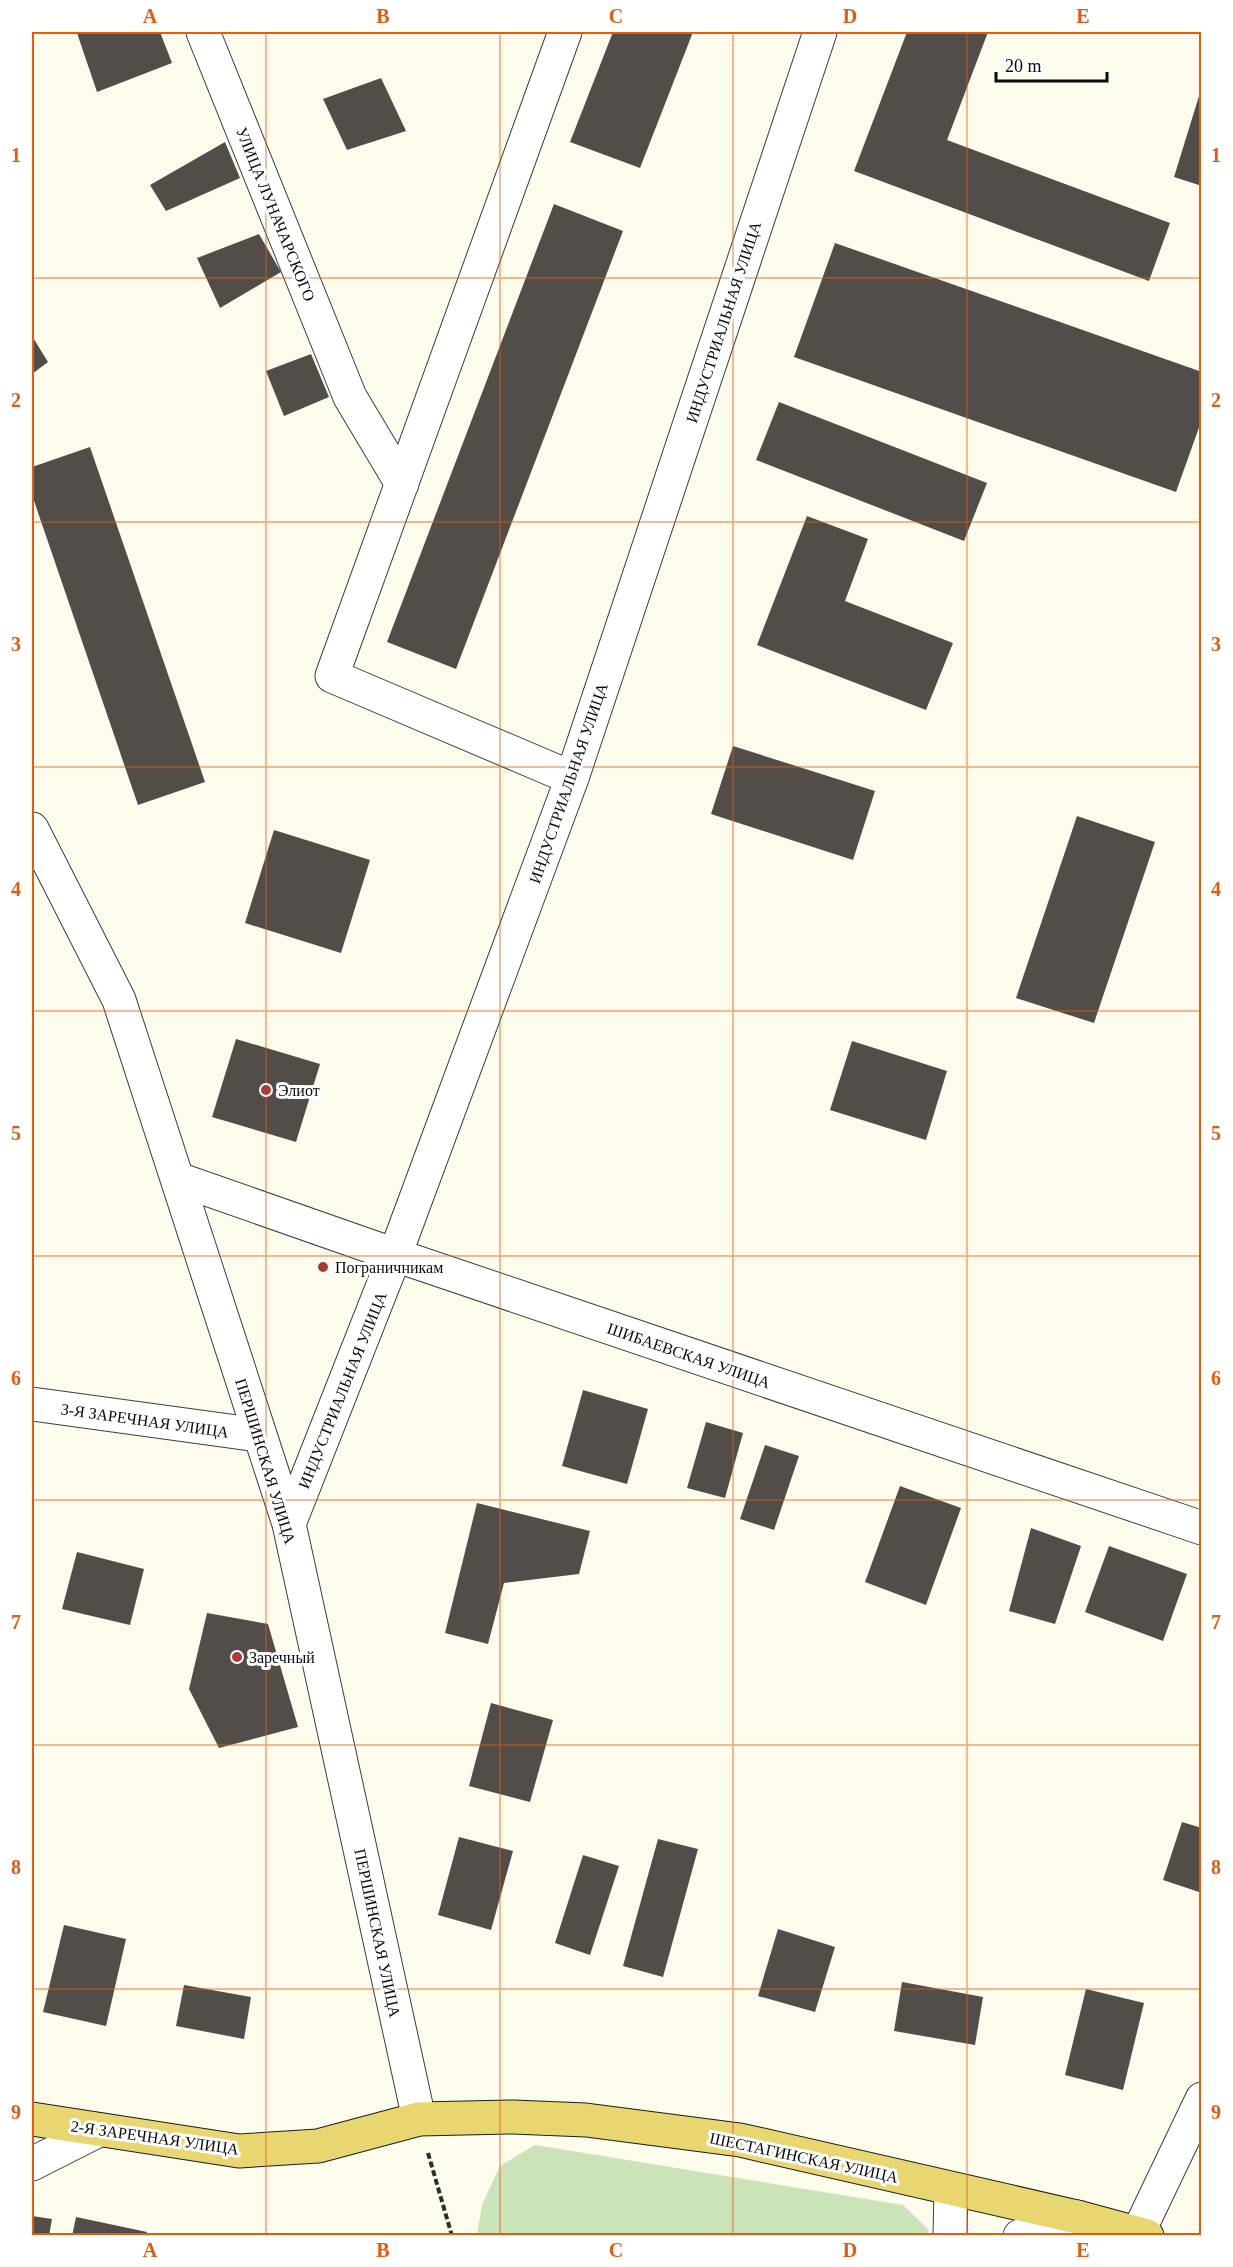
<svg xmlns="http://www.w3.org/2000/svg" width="1233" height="2267" font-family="Georgia,serif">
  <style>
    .grass { fill: #cbe3b9 }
    .building { fill: #524d49 }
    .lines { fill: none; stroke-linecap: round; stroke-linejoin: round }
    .minor-casing { stroke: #3e3e3e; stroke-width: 35 }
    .major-casing { stroke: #1c1c1c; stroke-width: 35 }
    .path { stroke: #2d2d2d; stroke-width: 4; stroke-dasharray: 6 3; stroke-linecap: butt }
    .minor { stroke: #fff; stroke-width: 33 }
    .major { stroke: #e8d770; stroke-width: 33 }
    .grid { fill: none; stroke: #e8590c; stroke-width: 1.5; stroke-opacity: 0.55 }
    .poi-dot { fill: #aa3a34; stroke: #fff; stroke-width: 2 }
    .labels { text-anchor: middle; stroke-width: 6; stroke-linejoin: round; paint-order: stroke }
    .street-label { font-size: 16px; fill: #0b0b0b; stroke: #fff }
    .poi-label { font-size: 16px; fill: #0b0b0b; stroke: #fff; text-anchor: start }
    .neatline { fill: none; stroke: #e8590c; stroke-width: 2 }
    .grid-label { font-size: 20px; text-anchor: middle; font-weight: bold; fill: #e8590c }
  </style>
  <rect width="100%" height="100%" fill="#fdfbeb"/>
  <path class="grass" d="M535 2145 903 2205 929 2230 927 2236 477 2235 482 2205 500 2166Z"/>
  <path class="building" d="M81 32H160L172 63 97 92 77 33Z
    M613 32H693L640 168 570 142Z
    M907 32H988L947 140 1170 223 1149 281 854 171Z
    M381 78 406 131 347 150 323 99Z
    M1199 96H1202V186L1174 177Z
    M225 142 240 178 166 211 150 185Z
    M554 204 623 231 456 669 387 642Z
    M259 234 281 272 220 308 197 258Z
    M835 243 1202 372V419L1176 492 794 357Z
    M32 336 48 362 32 374Z
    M311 354 329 397 284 416 266 371Z
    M779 402 987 483 964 541 756 460Z
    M90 447 205 782 138 805 32 495V467Z
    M807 516 868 539 845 601 953 643 926 710 757 645Z
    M733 746 875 791 853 860 711 814Z
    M1077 816 1155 842 1094 1023 1016 998Z
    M274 830 370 860 341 953 245 923Z
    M236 1039 320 1064 296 1142 212 1117Z
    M852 1041 947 1071 926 1140 830 1110Z
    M583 1390 648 1409 627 1484 562 1466Z
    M706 1422 743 1433 725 1498 687 1488Z
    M765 1445 799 1456 774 1530 740 1519Z
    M900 1486 961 1508 926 1605 865 1582Z
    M477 1503 590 1531 579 1574 504 1583 488 1644 445 1633Z
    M1031 1528 1081 1546 1055 1624 1009 1611Z
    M1109 1546 1187 1574 1163 1641 1085 1612Z
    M77 1552 144 1569 130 1625 62 1609Z
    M207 1613 268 1624 298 1727 219 1748 189 1689Z
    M491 1703 553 1720 530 1802 469 1786Z
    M1182 1822 1202 1828V1893L1163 1880Z
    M459 1837 513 1851 491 1930 438 1915Z
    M658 1839 698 1849 663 1977 623 1966Z
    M583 1855 619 1866 590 1955 555 1943Z
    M64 1925 126 1939 106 2026 43 2012Z
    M778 1929 835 1947 815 2012 758 1996Z
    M902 1982 983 1997 975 2045 894 2031Z
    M184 1985 251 1997 244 2039 176 2026Z
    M1086 1989 1144 2003 1123 2090 1065 2075Z
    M32 2216 52 2219 49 2236H32Z
    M76 2217 147 2232 146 2236H72Z"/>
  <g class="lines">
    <defs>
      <path id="minor" d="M203 32 350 397 402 484
        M565 32 332 676 572 778
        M32 829 119 1000 289 1524 419 2119
        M178 1179 395 1255 1202 1528
        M32 1404 258 1435
        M289 1524 395 1255 572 778 820 32
        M32 2164 99 2130
        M1138 2233 1202 2099
        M950 2236 951 2189
        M1020 2236 1077 2217"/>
      <path id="major" d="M32 2119 239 2151 318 2146 419 2119 513 2117 586 2120 740 2140 1077 2217 1147 2236"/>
    </defs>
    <use href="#minor" class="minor-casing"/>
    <use href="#major" class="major-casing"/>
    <path class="path" d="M428 2153 452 2236"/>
    <use href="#minor" class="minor"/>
    <use href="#major" class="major"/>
  </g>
  <path class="grid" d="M266 32V2236M500 32V2236M733 32V2236M967 32V2236M32 278H1202M32 522H1202M32 767H1202M32 1011H1202M32 1256H1202M32 1500H1202M32 1745H1202M32 1989H1202"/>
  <g class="poi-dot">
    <circle cx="266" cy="1090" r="6"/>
    <circle cx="323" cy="1267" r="6"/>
    <circle cx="237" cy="1657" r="6"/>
  </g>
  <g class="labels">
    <g class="street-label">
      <text transform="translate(276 214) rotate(68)" y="6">УЛИЦА ЛУНАЧАРСКОГО</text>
      <text transform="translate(723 322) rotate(-72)" y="6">ИНДУСТРИАЛЬНАЯ УЛИЦА</text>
      <text transform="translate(568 783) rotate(-71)" y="6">ИНДУСТРИАЛЬНАЯ УЛИЦА</text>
      <text transform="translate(689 1355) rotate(19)" y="6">ШИБАЕВСКАЯ УЛИЦА</text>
      <text transform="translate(342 1390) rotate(-68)" y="6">ИНДУСТРИАЛЬНАЯ УЛИЦА</text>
      <text transform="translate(145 1420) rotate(8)" y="6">3-Я ЗАРЕЧНАЯ УЛИЦА</text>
      <text transform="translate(266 1461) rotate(73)" y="6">ПЕРШИНСКАЯ УЛИЦА</text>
      <text transform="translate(378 1933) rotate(78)" y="6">ПЕРШИНСКАЯ УЛИЦА</text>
      <text transform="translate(155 2137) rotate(8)" y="6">2-Я ЗАРЕЧНАЯ УЛИЦА</text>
      <text transform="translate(804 2157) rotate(12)" y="6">ШЕСТАГИНСКАЯ УЛИЦА</text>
    </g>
    <g class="poi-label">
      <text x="278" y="1096">Элиот</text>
      <text x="335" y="1273">Пограничникам</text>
      <text x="249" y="1663">Заречный</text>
    </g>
  </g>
  <rect width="1233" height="2267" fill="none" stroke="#ffffff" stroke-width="66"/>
  <path d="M996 72v9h111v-9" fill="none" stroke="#0b0b0b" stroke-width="3"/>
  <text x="1005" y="72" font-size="18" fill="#0b0b0b" stroke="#ffffff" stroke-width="4.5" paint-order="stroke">20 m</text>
  <rect x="33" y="33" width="1167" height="2201" class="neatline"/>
  <g class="grid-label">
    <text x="150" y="23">A</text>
    <text x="383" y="23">B</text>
    <text x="616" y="23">C</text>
    <text x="850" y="23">D</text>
    <text x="1083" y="23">E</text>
    <text x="16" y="162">1</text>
    <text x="1216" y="162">1</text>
    <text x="16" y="407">2</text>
    <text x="1216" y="407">2</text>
    <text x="16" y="651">3</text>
    <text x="1216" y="651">3</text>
    <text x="16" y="896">4</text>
    <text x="1216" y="896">4</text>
    <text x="16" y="1140">5</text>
    <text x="1216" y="1140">5</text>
    <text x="16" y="1385">6</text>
    <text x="1216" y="1385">6</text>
    <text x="16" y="1629">7</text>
    <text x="1216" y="1629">7</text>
    <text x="16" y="1874">8</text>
    <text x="1216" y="1874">8</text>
    <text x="16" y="2119">9</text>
    <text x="1216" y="2119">9</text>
    <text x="150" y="2257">A</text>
    <text x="383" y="2257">B</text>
    <text x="616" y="2257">C</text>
    <text x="850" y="2257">D</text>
    <text x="1083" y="2257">E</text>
  </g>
</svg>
